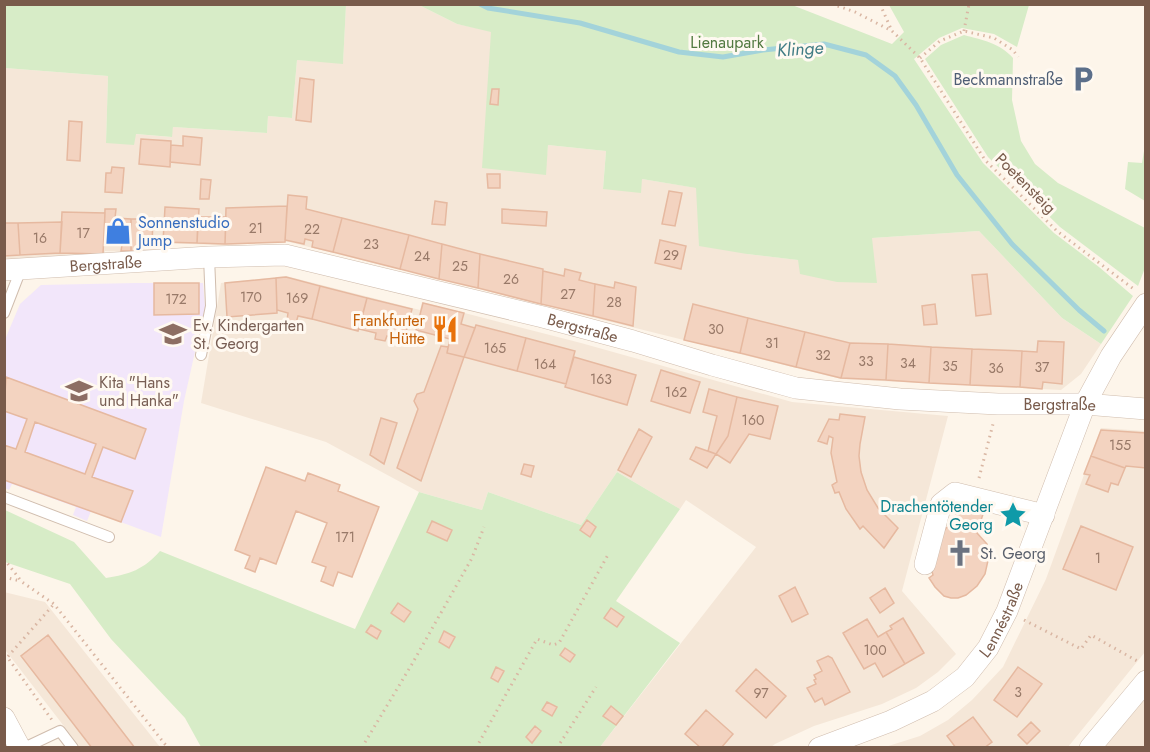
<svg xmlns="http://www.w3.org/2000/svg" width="1150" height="752" font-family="Jost,sans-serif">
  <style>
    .residential { fill: #f5e7d8 }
    .education { fill: #f2e6fa }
    .green { fill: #d7ecc7 }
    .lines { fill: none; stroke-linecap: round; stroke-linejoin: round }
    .stream { stroke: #a3d3da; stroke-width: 5 }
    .building { fill: #f3d3c0; stroke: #e6b9a0; stroke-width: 1.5; fill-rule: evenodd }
    .lane-casing { stroke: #d0bdae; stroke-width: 12 }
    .street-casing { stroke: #d0bdae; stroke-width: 22 }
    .path { stroke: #d9b6a3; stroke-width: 3; stroke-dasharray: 1.5 4.5; stroke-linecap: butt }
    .lane { stroke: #fff; stroke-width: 10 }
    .street { stroke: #fff; stroke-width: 21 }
    .labels { text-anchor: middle; stroke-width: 6; stroke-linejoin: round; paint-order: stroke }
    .number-label { font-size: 14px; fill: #987968 }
    .park-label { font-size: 16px; fill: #527940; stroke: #fff9f1 }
    .service-label { font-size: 16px; fill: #4e5e75; stroke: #fff9f1; text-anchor: end }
    .street-label { font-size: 16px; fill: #795b4b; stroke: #fff9f1 }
    .shop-label { font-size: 16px; fill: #366cbe; stroke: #fff9f1; text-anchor: start }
    .food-label { font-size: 16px; fill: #c56008; stroke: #fff9f1; text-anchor: end }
    .education-label { font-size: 16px; fill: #785e54; stroke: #fff9f1; text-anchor: start }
    .culture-label { font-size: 16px; fill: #0d838f; stroke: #fff9f1; text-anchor: end }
    .worship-label { font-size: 16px; fill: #5b616d; stroke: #fff9f1; text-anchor: start }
    .water-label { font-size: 18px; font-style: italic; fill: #417c85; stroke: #fff9f1 }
  </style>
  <rect width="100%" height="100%" fill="#fdf5ea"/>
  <path class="residential" d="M346 5H419L457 24 491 31 545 175 548 145 606 151 603 188 642 179 697 188 747 254 799 260 872 238 979 231 1062 318 1101 344 1081 374 1061 390 841 379 289 242 224 245 157 243 156 253 105 251 104 254 5 261V68L108 76 106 143 135 134 171 137 173 127 267 133 268 116 292 118 297 60 343 63Z
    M286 276 420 310 422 302 581 343 792 402 948 416 902 591 956 654 938 672 916 688 882 704 814 726 775 744 771 747H600L756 547 686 500 680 509 617 472 581 525 488 492 482 510 419 492 326 442 201 403 221 283Z
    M1101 428 1145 431V652L1068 747 882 748 920 736 948 720 972 700 1003 667 1046 579Z
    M4 592 45 602 160 747H80L6 651H5Z
    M1145 699V747H1105Z"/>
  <path class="education" d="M136 283H203L205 307 184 401 161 537 91 511 87 521 73 515 76 507 12 484 9 490 5 488 4 342 20 304 41 285Z"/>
  <path class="green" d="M4 5H346L343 64 297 60 292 118 268 116 267 133 173 127 172 137 136 134 134 145 106 143 108 76 5 68Z
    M419 5H792L892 44 904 32 889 5H1029L1017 47 994 34 962 28 939 38 914 59 983 163 1054 233 1099 267 1133 296 1101 344 1062 318 979 231 872 238 877 283 837 282 800 274 798 260 747 254 699 246 696 188 642 179 641 193 603 189 606 151 548 145 546 175 482 168 491 32 457 24Z
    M964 35C982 40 1000 43 1013 58L1012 100 1021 141 1035 164 1058 183 1145 228V268L1138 286 1060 227 988 157 925 59 941 45Z
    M1145 145 1146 201H1145L1125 189 1128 162 1142 163Z
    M617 472 680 509 616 601 680 643 600 747H201L185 718 111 639 70 584 5 562V510L74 542 106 578C130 574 143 570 160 551L355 629 419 492 482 510 488 492 581 525Z"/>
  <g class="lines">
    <path class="stream" d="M480 4 488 8 580 23 679 52 723 57 763 50 824 44 866 55 895 76 916 105 957 175 1012 244 1079 310 1104 331"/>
  </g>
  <path class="building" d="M300 78 314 80 311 122 296 120Z
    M492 89H499L498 105 490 104Z
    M69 121 82 122 80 161 67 160Z
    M183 136 202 138 200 165 170 162 171 145 183 146Z
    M141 139 171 141 170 167 139 164Z
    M112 167 124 168 122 193 105 192 106 173H111Z
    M487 174H500V188H488Z
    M201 179 211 180 209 199H200Z
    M669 191 682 193 675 226 662 224Z
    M288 195 307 197 306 209 342 218 333 252 312 247 313 241 305 239 304 244 285 240Z
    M435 201 447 203 445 225 432 224Z
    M287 206 285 242 225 244 226 208Z
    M165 207 199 209 197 243 163 242Z
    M105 209H116L115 218 131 219V251H121L122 245 104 244Z
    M502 209 547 212 546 226 502 223Z
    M62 212 105 213 103 254 60 253Z
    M198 217H226L225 244 197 243Z
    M342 218 409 235 400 269 333 252Z
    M131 219H153L152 245H140V252L131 251Z
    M62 222 60 253 20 255 18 223Z
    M4 223H18L20 255 4 256Z
    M409 235 442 244 439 279 400 269Z
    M660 240 686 246 681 269 655 263Z
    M442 244 480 254 478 288 439 279Z
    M480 254 543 269 541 304 478 288Z
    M565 269 581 273 579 280 595 284 593 316 541 304 543 271 564 276Z
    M987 274 991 314 976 316 972 275Z
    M286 277 320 286 312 319 298 316 296 323 287 320 288 313 277 310 276 278Z
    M276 278 277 313 227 317 225 283Z
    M615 282 636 287 633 326 593 316 595 284 614 288Z
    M154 283H199V314L154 315Z
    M320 286 367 298 358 331 312 319Z
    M367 298 412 309 404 340 387 336 385 341 375 339 376 333 359 329Z
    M423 303 464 313 461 324 475 328 464 357 447 353 450 339 416 330Z
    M693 304 748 318 740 353 684 340Z
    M935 304 937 324 924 325 922 306Z
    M748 318 805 332 796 367 740 353Z
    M476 325 526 338 517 371 464 357Z
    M805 332 850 343 841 378 796 367Z
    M526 338 575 351 566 384 517 371Z
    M1038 341 1064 342 1062 384 1043 382 1042 389 1020 387 1022 351 1037 352Z
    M850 343 888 344 886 380 841 378Z
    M888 344 931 347 929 383 886 380Z
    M441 346 448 347 447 353 464 357 421 481 397 468 418 409 414 401 417 394 424 392Z
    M931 347 972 349 970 385 929 383Z
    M972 349 1022 351 1020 387 970 385Z
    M574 357 636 375 627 405 565 387Z
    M661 370 700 382 690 413 651 401Z
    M6 377 146 429 135 459 103 447 92 477 133 491 121 522 4 480V445L16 449 27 419 4 411ZM35 422 96 444 85 474 25 452Z
    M709 389 737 397 728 436 716 454 708 451 717 416 703 412Z
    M737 397 778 406 770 439 749 434 730 463 716 454 728 436Z
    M840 414 865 417 860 444 859 456 861 472 867 490 878 508 898 528 884 548 863 526 860 529 846 509 839 492 835 493 832 485 837 482 831 453 833 438 829 436 827 444 818 441 829 419 839 420Z
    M381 418 397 423 384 464 370 455Z
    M639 429 652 437 631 477 618 470Z
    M1101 430 1146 433V468L1126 466 1125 468 1091 456Z
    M696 447 716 454 707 468 690 459Z
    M1091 456 1125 468 1118 485 1111 483 1108 492 1086 484 1090 475 1084 474Z
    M524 464 534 466 531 477 521 474Z
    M266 467 305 481 308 473 340 485 338 491 379 507 352 577 338 572 333 586 321 581 326 567 312 562 327 523 296 511 276 564 260 558 255 572 245 568 250 556 235 550Z
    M958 508 983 514 977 533 987 544 989 556 985 574 977 586 966 595 958 598H951L944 596 935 587 929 578 933 575 931 568 941 535 946 528 953 524Z
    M587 520 596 527 590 537 580 530Z
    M432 521 452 530 447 541 427 532Z
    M1081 526 1133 547 1116 590 1063 569Z
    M795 587 808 614 792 622 779 596Z
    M885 588 894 603 880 613 870 598Z
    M398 603 411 612 404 622 391 613Z
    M611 608 624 617 617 627 604 618Z
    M903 618 924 653 905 664 886 632 892 629 890 626Z
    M867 619 878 637 886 632 905 664 883 677 875 663 864 669 843 633Z
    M371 625 381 631 377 639 366 632Z
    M444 631 455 637 449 648 439 642Z
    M48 635 135 748H92L21 656Z
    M565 648 575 655 570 662 560 655Z
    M828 656 832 658 850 692 825 705 822 698 815 702 807 688 816 684 814 680 816 679 814 675 822 671 817 661Z
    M496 667 504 671 498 682 491 678Z
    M1018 667 1042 684 1017 717 994 700Z
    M756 669 786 696 766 718 736 691Z
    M547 702 557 707 552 716 542 710Z
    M611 706 623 716 616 725 603 716Z
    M706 710 733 734 721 748H701L685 734Z
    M973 717 992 742 984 748H956L947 736Z
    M1031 722 1040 731 1027 744 1018 735Z
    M535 726 541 731 532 743 526 737Z"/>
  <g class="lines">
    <defs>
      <path id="lane" d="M4 313 21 269
        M201 355 211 306 209 257
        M4 497 109 537
        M24 748 60 731 73 748"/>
      <g id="street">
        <path id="s1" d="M4 270 209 257 285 255 543 317 633 341 712 365 796 388 900 399 998 404H1085L1146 409"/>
        <path d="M925 564 941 504 955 493 1044 515"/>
        <path d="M4 718 20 748"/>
        <path id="s2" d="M819 748 891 721 933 701 965 677 988 648 1007 611 1085 404 1111 356 1146 304"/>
        <path d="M1090 748 1146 681"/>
      </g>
    </defs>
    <use href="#lane" class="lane-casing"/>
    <use href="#street" class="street-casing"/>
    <path class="path" d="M832 4 855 12 892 31 920 58 985 160 1057 231 1135 290
      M880 4 891 29
      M964 31 969 4
      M920 58 940 41 964 31 994 38 1013 50 1018 57
      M979 478 993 424
      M4 559 22 582 54 604 168 748
      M4 577 20 581
      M1024 620 1081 649 1091 635 1139 662
      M4 657 8 658 52 720
      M4 661 54 604
      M364 748V744L412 664 472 558 484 527
      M476 748 537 639 553 645 559 643 609 553
      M557 748 596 687"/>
    <use href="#lane" class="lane"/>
    <use href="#street" class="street"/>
  </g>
  <defs>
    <symbol id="parking-bare" viewBox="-9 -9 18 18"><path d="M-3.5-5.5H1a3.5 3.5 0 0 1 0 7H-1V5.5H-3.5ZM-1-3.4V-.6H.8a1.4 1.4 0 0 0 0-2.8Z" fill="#5c6f8a" stroke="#fff9f1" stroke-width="2.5" paint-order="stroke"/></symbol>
    <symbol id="shop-bare" viewBox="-9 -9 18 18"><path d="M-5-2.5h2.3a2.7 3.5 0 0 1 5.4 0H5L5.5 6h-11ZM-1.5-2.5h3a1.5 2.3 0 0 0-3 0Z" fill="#3f7fe0" stroke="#fff9f1" stroke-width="2.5" paint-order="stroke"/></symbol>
    <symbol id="restaurant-bare" viewBox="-9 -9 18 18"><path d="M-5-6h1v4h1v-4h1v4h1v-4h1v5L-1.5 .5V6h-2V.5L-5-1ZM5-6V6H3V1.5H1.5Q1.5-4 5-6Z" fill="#e8710a" stroke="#fff9f1" stroke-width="2.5" paint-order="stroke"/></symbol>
    <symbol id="school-bare" viewBox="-9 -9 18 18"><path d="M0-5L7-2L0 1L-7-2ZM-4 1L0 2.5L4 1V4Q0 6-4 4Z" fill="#8d6e63" stroke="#fff9f1" stroke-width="2.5" paint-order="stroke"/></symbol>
    <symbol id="sight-bare" viewBox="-9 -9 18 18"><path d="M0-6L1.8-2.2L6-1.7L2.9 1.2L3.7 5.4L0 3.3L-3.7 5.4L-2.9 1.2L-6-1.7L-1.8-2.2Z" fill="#0f9aa8" stroke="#fff9f1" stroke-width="2.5" paint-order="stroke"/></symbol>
    <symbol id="church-bare" viewBox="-9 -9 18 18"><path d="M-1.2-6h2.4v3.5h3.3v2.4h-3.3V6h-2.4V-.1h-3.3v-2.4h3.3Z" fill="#6b7280" stroke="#fff9f1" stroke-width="2.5" paint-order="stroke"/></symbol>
  </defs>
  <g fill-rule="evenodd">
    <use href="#parking-bare" x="1064" y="60" width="38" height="38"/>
    <use href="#shop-bare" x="99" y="212" width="38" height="38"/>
    <use href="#restaurant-bare" x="426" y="310" width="38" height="38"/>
    <use href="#school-bare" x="154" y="315" width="38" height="38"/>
    <use href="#school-bare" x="60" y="372" width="38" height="38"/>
    <use href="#sight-bare" x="994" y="496" width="38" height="38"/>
    <use href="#church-bare" x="941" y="534" width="38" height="38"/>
  </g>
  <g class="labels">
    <g class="number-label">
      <text x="256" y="233">21</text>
      <text x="312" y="234">22</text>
      <text x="83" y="238">17</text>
      <text x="40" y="243">16</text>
      <text x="371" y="249">23</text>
      <text x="671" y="260">29</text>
      <text x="422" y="261">24</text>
      <text x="460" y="271">25</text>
      <text x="511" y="284">26</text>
      <text x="568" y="299">27</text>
      <text x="251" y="302">170</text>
      <text x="297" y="303">169</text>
      <text x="176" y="304">172</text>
      <text x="614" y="307">28</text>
      <text x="716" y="334">30</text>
      <text x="772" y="348">31</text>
      <text x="495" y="353">165</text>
      <text x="823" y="360">32</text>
      <text x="866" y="366">33</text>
      <text x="908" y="368">34</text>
      <text x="545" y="369">164</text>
      <text x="950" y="371">35</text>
      <text x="1042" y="372">37</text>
      <text x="996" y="373">36</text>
      <text x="601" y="384">163</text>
      <text x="676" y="397">162</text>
      <text x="753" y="425">160</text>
      <text x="1120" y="450">155</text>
      <text x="345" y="542">171</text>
      <text x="1098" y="563">1</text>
      <text x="875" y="655">100</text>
      <text x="1018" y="697">3</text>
      <text x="761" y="698">97</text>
    </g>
    <g class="park-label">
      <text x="727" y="48">Lienaupark</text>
    </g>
    <g class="service-label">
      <text x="1063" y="85">Beckmannstraße</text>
    </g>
    <g class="street-label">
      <text transform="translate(1026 183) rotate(45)" y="6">Poetensteig</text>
      <text dy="6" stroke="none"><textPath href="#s1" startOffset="102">Bergstraße</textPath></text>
      <text dy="6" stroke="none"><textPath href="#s1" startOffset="588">Bergstraße</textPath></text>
      <text dy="6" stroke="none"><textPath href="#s1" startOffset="1074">Bergstraße</textPath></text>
      <text dy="6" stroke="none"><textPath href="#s2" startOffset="232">Lennéstraße</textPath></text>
    </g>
    <g class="shop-label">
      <text x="138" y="228">Sonnenstudio<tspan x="138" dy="18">Jump</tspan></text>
    </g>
    <g class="food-label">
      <text x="425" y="326">Frankfurter<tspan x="425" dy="18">Hütte</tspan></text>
    </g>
    <g class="education-label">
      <text x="193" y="331">Ev. Kindergarten<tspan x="193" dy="18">St. Georg</tspan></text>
      <text x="99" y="388">Kita "Hans<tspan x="99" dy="18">und Hanka"</tspan></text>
    </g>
    <g class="culture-label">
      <text x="993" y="512">Drachentötender<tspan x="993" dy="18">Georg</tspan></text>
    </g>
    <g class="worship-label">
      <text x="980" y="559">St. Georg</text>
    </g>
    <g class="water-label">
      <text transform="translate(800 49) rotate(-4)" y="6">Klinge</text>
    </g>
  </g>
  <rect width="1150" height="752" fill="none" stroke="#795b4b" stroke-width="12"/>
</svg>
